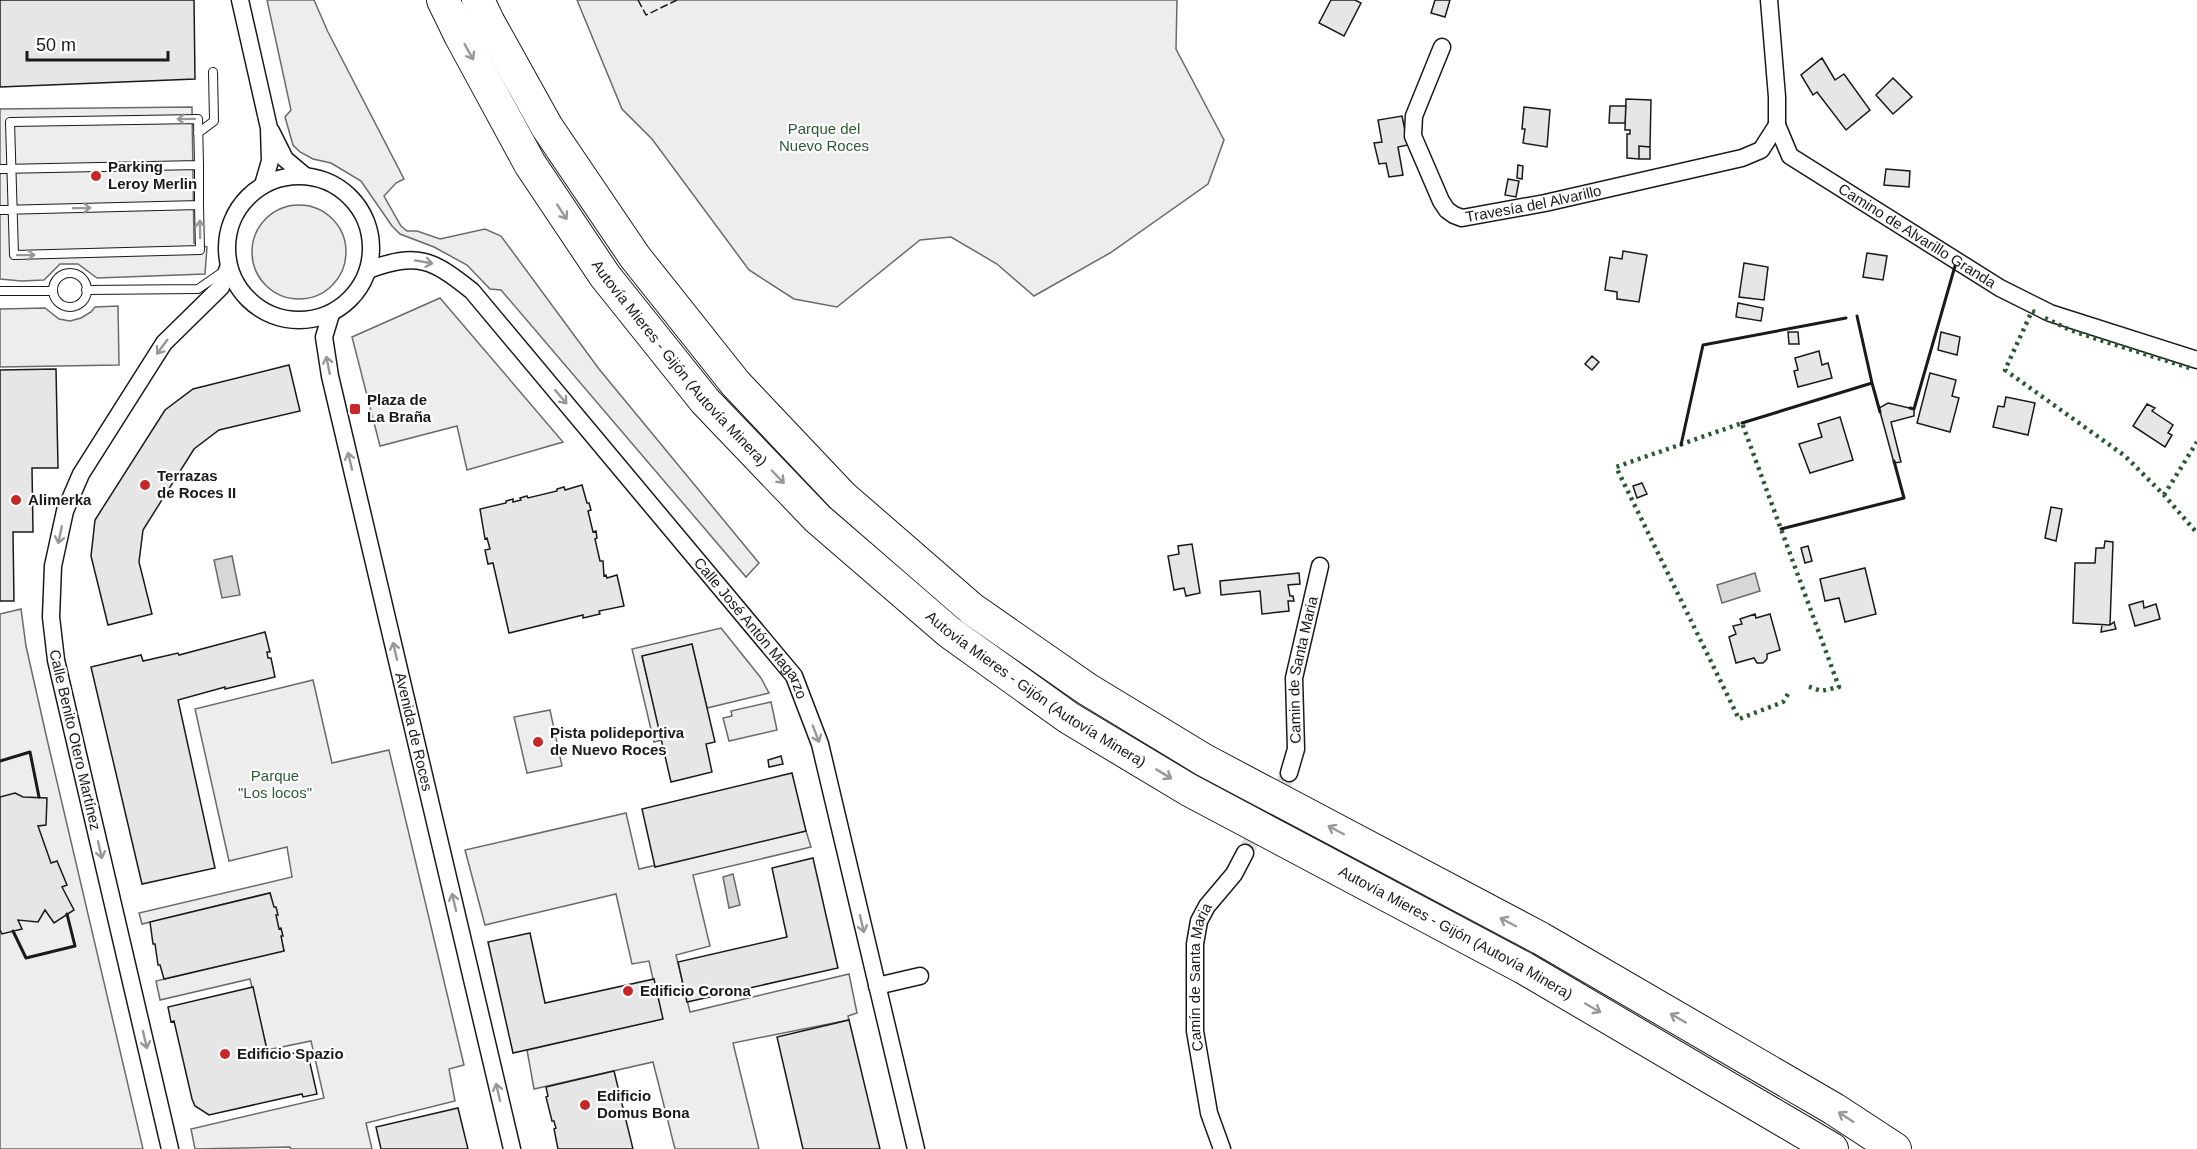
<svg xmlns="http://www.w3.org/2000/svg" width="2197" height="1149" font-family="Arial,sans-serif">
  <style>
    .built { fill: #ededed; stroke: #6a6a6a; stroke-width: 1.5 }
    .water { fill: #d7d7d7; stroke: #6a6a6a; stroke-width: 1.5 }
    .building { fill: #e6e6e6; stroke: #1a1a1a; stroke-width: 1.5 }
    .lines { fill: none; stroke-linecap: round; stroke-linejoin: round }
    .minor-tunnel { stroke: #ddd; stroke-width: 16; stroke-dasharray: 16 8; stroke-linecap: butt }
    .service-casing { stroke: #1a1a1a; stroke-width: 10 }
    .minor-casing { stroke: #1a1a1a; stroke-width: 19 }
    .motorway-casing { stroke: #1a1a1a; stroke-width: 34 }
    .service { stroke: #fff; stroke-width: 8 }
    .minor { stroke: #fff; stroke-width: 16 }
    .motorway { stroke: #fff; stroke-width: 32 }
    .hedge { stroke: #2b5a34; stroke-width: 4.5; stroke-dasharray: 3 4.5; stroke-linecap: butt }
    .fence { stroke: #1a1a1a; stroke-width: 1.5; stroke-dasharray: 8 3; stroke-linecap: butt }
    .wall { stroke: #1a1a1a; stroke-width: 3 }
    .oneway { stroke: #989898 }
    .poi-dot { fill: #c62828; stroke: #fff; stroke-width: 2 }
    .labels { text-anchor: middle; stroke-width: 4.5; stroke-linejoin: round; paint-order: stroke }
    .park-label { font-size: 15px; fill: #2b5a34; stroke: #fff }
    .poi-label { font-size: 15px; font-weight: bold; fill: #1a1a1a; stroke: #fff; text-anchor: start }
    .street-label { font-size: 15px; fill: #1a1a1a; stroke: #fff }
  </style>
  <rect width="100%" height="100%" fill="#fff"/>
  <path class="built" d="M267 0H314L328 32 404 179 396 183 384 196 401 226 407 231H417L440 239 485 229 501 236 599 369 759 563 746 577 501 290 490 289 467 265 434 247 400 234 392 226 361 181 331 163 313 159 300 152 293 145 285 117 291 110Z
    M577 0H1177L1176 49 1224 140 1208 184 1110 253 1034 296 997 264 951 237 920 240 837 307 794 299 749 270 652 139 622 109Z
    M192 107 194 243 207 247 205 274 97 278 78 264H60L44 280 21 281 0 279V109Z
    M252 252a47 47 0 1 1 94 0a47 47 0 1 1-94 0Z
    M440 298 563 442 467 470 457 426 380 446 352 337Z
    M118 306 119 365 0 367V309L45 308 59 319 70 321 81 318 91 312 95 307Z
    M21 609 26 646 47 739 143 1149H0V614Z
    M721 628 761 678 769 693 707 708 692 645 642 656 662 740 654 742 632 649Z
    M313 680 332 763 389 750 464 1065 449 1069 455 1101 366 1123 372 1149H291L290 1147 195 1149 191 1129 324 1098 311 1041 267 1050 250 979 160 1000 156 981 284 951 270 893 142 924 139 913 292 877 287 847 229 861 195 709Z
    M771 702 777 730 729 741 723 718 732 716 731 711Z
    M550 710 562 766 527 773 514 717Z
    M626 813 639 869 806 831 811 847 693 875 710 946 676 955 690 1012 849 974 857 1013 848 1016 849 1020 733 1043 759 1149H675L653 1062 534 1089 527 1050 662 1019 649 961 632 964 616 894 485 925 465 850Z"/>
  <path class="water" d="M232 556 240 595 222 598 214 560Z
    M1755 573 1760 591 1722 603 1717 585Z
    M733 874 740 905 729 908 723 877Z"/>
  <path class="building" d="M0 0H194L195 79 0 87Z
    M1331 0H1355L1361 3 1344 36 1319 23Z
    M1435 0H1450L1445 17 1431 13Z
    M1822 58 1835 80 1844 74 1870 110 1846 130 1817 92 1813 95 1801 75Z
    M1893 78 1912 97 1893 114 1876 95Z
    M1626 99 1651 100 1650 147 1639 146V159L1627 158V134H1630V130H1625Z
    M1610 106H1626L1625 123H1609Z
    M1524 107 1550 110 1547 147 1523 143 1525 129H1522Z
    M1402 116 1408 145 1398 147 1403 175 1389 177 1386 163 1379 164 1374 143 1382 142 1378 120Z
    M1639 146 1650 147V159H1639Z
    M1518 165 1523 166 1522 179 1517 178Z
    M1886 169 1910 171 1909 187 1884 185Z
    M1508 179 1519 181 1516 197 1505 195Z
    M1623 251 1647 255 1639 302 1617 299V292L1605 290 1610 257 1622 259Z
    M1867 253 1887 256 1883 280 1863 277Z
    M1744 263 1768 267 1764 300 1739 297Z
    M1738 303 1763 308 1761 321 1736 317Z
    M1788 332H1798L1799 344H1789Z
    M1941 332 1960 337 1957 355 1938 350Z
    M1819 351 1822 365 1828 363 1832 378 1798 387 1794 371 1798 370 1795 358Z
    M1592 356 1599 362 1592 370 1585 364Z
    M289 365 300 411 219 430 194 449 143 530 139 562 152 614 108 625 91 556 95 520 165 410 193 389Z
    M56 369 58 468H32L33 532H13L14 601H0V370Z
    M1930 373 1956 380 1952 396 1959 398 1950 432 1917 423Z
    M2006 397 2035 403 2028 435 1993 427 1998 406 2004 407Z
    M1888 403 1914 409V416L1891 422 1901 462 1894 463 1879 408Z
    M2147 404 2155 408 2152 411 2173 425 2168 433 2172 435 2165 447 2133 426Z
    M1840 417 1853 460 1810 473 1799 444 1822 437 1818 424Z
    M1642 483 1647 494 1637 498 1633 486Z
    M582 485 587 503H589L591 510 588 511 593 532 596 531 597 538 595 539 600 561H603L604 576 606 575 607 578 617 575 624 606 599 611 600 614 583 618V615L509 633 493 563 488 564 485 550 490 549 487 538 485 539 480 509 506 503V501L513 499V502L521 500 520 498 527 496 528 498 557 491V489L564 487 565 490Z
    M2051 507 2062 509 2056 541 2045 538Z
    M2105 541 2113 542 2110 625 2073 623 2075 563H2095L2096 548H2104Z
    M1192 544 1200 593 1186 596 1184 588 1174 590 1168 556 1179 554 1178 546Z
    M1808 546 1812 561 1805 563 1801 548Z
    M1865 568 1876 614 1845 622 1839 598 1825 601 1820 579Z
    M1299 573 1300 584 1288 585 1290 596H1293L1294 601H1288L1289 611 1262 614 1260 591 1221 595 1220 581Z
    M2143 601 2144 608 2156 604 2160 619 2135 626 2129 605Z
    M1755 614 1756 618 1770 614 1780 650 1767 654V659L1763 663H1757L1754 658 1736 663 1729 637 1736 634 1733 626 1742 624 1740 619Z
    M2114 622 2116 629 2101 632 2102 625H2110Z
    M265 632 270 652H267L268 658H271L275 677 225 689V687L178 700 215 868 142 884 91 667 141 655 143 661 178 653 179 655Z
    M692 644 715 742 706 744 712 772 671 782 642 656Z
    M781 756 783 764 769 767 768 760Z
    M792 773 806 831 655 867 642 809Z
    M15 793 23 797 47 798 46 825 38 826 51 863 57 861 67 885 62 887 74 910 54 923 45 910 38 922 18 920 22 929 2 934 0 930V797Z
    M813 858 838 968 687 1002 678 962 787 937 772 868Z
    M270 893 274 907H276L278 915H276L279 929 281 928 283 936H281L284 951 164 979 160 965H158L155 944H153L150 922Z
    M530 933 545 1003 654 979 663 1019 513 1053 488 942Z
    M253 987 269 1059 307 1050 317 1094 303 1097 302 1094 209 1115 195 1106 192 1099 174 1021 171 1022 168 1007Z
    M849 1020 880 1149H803L777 1037Z
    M614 1071 633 1149H558L554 1129 556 1128 555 1125 554 1121H552L546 1097 548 1096 546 1087Z
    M458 1108 468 1149H381L376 1127Z"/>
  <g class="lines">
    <path class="minor-tunnel" d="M1245 853 1289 773"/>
    <defs>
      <path id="service" d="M198 133 214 121 213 72
        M199 165 198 119 10 122 14 255 200 250 199 205
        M0 169 199 165V205L0 210
        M53 290a17 17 0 1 1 34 0a17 17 0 1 1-34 0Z
        M86 290 198 289 224 271
        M0 291H53"/>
      <g id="minor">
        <path d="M240 0 269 128 270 161 263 185"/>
        <path id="s1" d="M1769 0 1777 97V125L1790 156 2000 288 2050 313 2197 360"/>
        <path id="s2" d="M1442 47 1414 116 1413 136 1441 201 1447 210 1454 215 1462 218 1545 203 1742 158 1761 150 1777 125"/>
        <path d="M271 131 285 159 304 175"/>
        <circle cx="299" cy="248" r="72"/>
        <path id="s3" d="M368 270C418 252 432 259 472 291L794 676 820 744 916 1149"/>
        <path id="s4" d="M331 314 324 337 330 376 512 1149"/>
        <path id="s5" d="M1289 773 1296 749 1294 678 1320 566"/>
        <path d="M877 986 920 976"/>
        <path d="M170 1149 56 660 51 617 53 566 65 511 81 474 164 343 221 287 228 268"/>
        <path id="s6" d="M1222 1149 1209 1113 1195 1031V944L1199 921 1207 906 1234 874 1245 853"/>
      </g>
      <g id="motorway">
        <path id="s7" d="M443 0 460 35 530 164 605 276 705 401 818 519 949 632 1069 718 1189 790 1524 968 1832 1149"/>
        <path d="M478 0 488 21 547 127 635 257 736 384 842 496 972 609 1087 689 1204 760 1540 938 1834 1109 1895 1149"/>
      </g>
    </defs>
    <use href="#service" class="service-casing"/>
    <use href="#minor" class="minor-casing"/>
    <use href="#motorway" class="motorway-casing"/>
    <use href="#service" class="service"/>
    <use href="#minor" class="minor"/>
    <use href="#motorway" class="motorway"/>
    <path class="hedge" d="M2035 312 2032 311 2005 370 2125 456 2164 495 2197 533
      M2045 318 2070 330 2103 341 2193 369
      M2164 495 2197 442
      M1788 694 1783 702 1739 719 1616 467 1742 423 1839 687 1821 691 1807 686"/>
    <path class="fence" d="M638 0 646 15 677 0"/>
    <path class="wall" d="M1857 316 1872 383
      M1910 408 1914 409 1955 266
      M1742 423 1872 383 1880 412
      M1681 445 1703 345 1846 318
      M1781 529 1904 498 1894 461
      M0 761 30 752 39 797
      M13 931 26 958 75 946 67 914"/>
  </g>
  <defs><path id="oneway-shaft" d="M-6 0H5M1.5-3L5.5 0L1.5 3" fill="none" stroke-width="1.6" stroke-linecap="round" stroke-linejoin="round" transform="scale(1.5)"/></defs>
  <g class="oneway">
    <use href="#oneway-shaft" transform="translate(469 52) rotate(61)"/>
    <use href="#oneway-shaft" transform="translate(186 119) rotate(179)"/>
    <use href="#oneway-shaft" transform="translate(82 208) rotate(-1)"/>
    <use href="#oneway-shaft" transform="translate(562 212) rotate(57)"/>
    <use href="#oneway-shaft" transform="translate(200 229) rotate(-91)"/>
    <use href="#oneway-shaft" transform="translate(26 255) rotate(-1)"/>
    <use href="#oneway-shaft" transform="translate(424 262) rotate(10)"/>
    <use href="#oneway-shaft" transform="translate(162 347) rotate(126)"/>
    <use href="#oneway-shaft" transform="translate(328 365) rotate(-101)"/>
    <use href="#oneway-shaft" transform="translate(561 397) rotate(50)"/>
    <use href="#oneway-shaft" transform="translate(350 461) rotate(-103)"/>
    <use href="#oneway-shaft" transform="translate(778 477) rotate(46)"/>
    <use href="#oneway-shaft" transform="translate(60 535) rotate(102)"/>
    <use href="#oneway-shaft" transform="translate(395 651) rotate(-103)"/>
    <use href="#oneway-shaft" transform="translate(816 734) rotate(69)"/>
    <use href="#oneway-shaft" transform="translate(1164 774) rotate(31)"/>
    <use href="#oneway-shaft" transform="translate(1336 830) rotate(-152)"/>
    <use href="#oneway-shaft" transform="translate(100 850) rotate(77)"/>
    <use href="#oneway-shaft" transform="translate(454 902) rotate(-103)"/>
    <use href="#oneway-shaft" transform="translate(1508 922) rotate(-152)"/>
    <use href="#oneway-shaft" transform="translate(862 924) rotate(77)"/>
    <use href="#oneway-shaft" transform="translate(1593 1008) rotate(30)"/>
    <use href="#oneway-shaft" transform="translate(1678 1018) rotate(-150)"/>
    <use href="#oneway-shaft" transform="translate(145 1040) rotate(77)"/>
    <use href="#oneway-shaft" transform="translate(498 1092) rotate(-103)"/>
    <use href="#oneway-shaft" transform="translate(1846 1117) rotate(-147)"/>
  </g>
  <g class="poi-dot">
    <circle cx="96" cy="176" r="6"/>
    <rect x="349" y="403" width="12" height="12" rx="3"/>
    <circle cx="145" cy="485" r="6"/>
    <circle cx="16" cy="500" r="6"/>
    <circle cx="538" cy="742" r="6"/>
    <circle cx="628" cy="991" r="6"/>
    <circle cx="225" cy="1054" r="6"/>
    <circle cx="585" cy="1105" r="6"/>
  </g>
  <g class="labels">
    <g class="park-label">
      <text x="824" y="134">Parque del<tspan x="824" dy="17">Nuevo Roces</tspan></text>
      <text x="275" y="781">Parque<tspan x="275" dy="17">"Los locos"</tspan></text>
    </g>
    <g class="poi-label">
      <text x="108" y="172">Parking<tspan x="108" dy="17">Leroy Merlin</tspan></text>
      <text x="367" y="405">Plaza de<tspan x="367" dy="17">La Braña</tspan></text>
      <text x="157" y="481">Terrazas<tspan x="157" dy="17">de Roces II</tspan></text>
      <text x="28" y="505">Alimerka</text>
      <text x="550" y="738">Pista polideportiva<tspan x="550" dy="17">de Nuevo Roces</tspan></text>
      <text x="640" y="996">Edificio Corona</text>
      <text x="237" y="1059">Edificio Spazio</text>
      <text x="597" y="1101">Edificio<tspan x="597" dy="17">Domus Bona</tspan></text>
    </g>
    <g class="street-label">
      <text dy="5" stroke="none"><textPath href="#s2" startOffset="266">Travesía del Alvarillo</textPath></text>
      <text dy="5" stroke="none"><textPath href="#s1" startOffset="309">Camino de Alvarillo Granda</textPath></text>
      <text dy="5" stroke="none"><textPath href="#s7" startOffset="435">Autovía Mieres - Gijón (Autovía Minera)</textPath></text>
      <text dy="5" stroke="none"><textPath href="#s3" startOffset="552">Calle José Antón Magarzo</textPath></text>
      <text dy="5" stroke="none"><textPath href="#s5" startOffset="105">Camin de Santa Maria</textPath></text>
      <text dy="5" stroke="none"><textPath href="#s7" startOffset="921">Autovía Mieres - Gijón (Autovía Minera)</textPath></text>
      <text dy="5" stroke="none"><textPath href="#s4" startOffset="429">Avenida de Roces</textPath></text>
      <text transform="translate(75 740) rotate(77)" y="5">Calle Benito Otero Martínez</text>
      <text dy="5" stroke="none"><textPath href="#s7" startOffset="1407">Autovía Mieres - Gijón (Autovía Minera)</textPath></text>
      <text dy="5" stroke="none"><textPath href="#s6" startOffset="176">Camín de Santa Maria</textPath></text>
    </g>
  </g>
  <path d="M27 51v9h141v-9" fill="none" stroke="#1a1a1a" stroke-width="3"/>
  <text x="36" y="51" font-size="18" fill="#1a1a1a" stroke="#ffffff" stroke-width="4.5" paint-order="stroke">50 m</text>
</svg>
